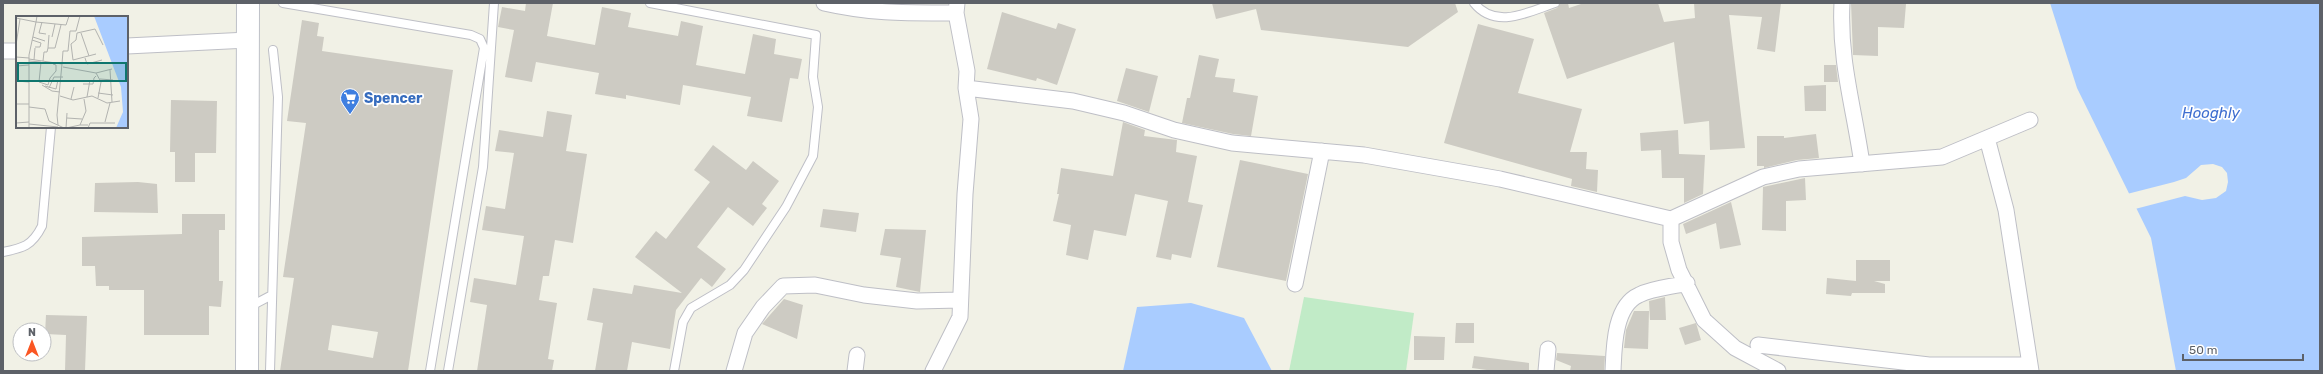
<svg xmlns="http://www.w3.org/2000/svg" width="2323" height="374" font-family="Rubik,sans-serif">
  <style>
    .green { fill: #c1ebc7 }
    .water { fill: #a9ccff }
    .pier { fill: #f1f1e6 }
    .building { fill: #cdcbc3; fill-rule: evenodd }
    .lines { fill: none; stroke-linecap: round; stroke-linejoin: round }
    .lane-casing { stroke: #bebfc6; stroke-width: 10 }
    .street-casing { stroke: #bebfc6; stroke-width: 17 }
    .secondary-casing { stroke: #bec1c8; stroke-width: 24 }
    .lane { stroke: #fff; stroke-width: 8 }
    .street { stroke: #fff; stroke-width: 15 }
    .secondary { stroke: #fff; stroke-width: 22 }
    .labels { text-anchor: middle; stroke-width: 3.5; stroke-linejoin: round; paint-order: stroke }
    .shop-label { font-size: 14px; font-weight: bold; fill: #366cbe; stroke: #fff; text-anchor: start }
    .water-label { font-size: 15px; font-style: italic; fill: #3e6ed0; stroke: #fff }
    .inset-road { fill: none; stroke: #b2b3b0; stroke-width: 1 }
    .view { fill: #0f766e; fill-opacity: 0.15; stroke: #0f766e; stroke-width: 2 }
    .inset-edge { fill: none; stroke: #5d6168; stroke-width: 2 }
  </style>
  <rect width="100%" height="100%" fill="#f1f1e6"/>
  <path class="green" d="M1304 297 1414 313 1406 371H1289Z"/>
  <path class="water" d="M2050 3H2320V371H2176L2151 238 2077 88Z
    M1191 303 1244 318 1272 371H1123L1137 307Z"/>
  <path class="pier" d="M2213 164 2222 167 2227 173 2228 182 2226 191 2216 198 2202 200 2185 196 2135 209 2127 194 2174 182 2186 178 2201 165Z"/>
  <path class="building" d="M526 3H553L547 36 595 45 602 7 631 13 628 27 678 36 681 21 703 26 696 65 745 74 753 34 776 39 774 54 802 59 798 79 790 78 782 122 747 116 751 97 683 85 680 105 626 95V99L595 94 599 73 536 62 532 82 505 77 514 30 498 27 502 7 525 11Z
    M1212 3H1455L1458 12 1408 47 1261 30 1256 9 1216 19Z
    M1560 3H1568L1569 8 1584 3H1658L1664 22 1695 18 1694 3H1781L1775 52 1757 49 1762 17 1729 15 1745 148 1710 150 1709 121 1684 124 1674 42 1567 79 1544 13 1557 8Z
    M1851 3 1906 4 1904 28 1878 27V56L1853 55Z
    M1002 12 1056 29 1058 23 1076 29 1057 85 1037 78 1036 81 987 69Z
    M302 20 319 23 317 36 324 37 322 51 453 70 408 371H280L294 278 283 277 306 123 287 121ZM332 325 378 332 373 358 328 350Z
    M1478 24 1534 39 1518 93 1582 109 1570 152H1587L1586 169 1598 170 1597 192 1571 186 1572 179 1444 143Z
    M1199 55 1219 59 1215 77 1235 79 1233 92 1258 96 1251 136 1233 134 1182 123 1187 98H1190Z
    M1824 65H1836L1838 82H1824Z
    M1126 68 1158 76 1149 112 1117 101Z
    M1826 85V111H1805L1804 86Z
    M171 100 217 101 216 153H195V182H175V152H170Z
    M547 111 572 115 566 151 587 154 573 243 555 240 549 276H543L539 300 557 303 548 359 554 360 552 371H477L487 305 470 302 474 278 516 285 524 236 482 230 486 206 505 209 514 153 495 151 499 130 543 137Z
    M1123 122 1145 130 1144 136 1177 140 1176 152 1197 156 1188 202 1203 205 1191 258 1172 254 1171 260 1156 257 1168 201 1135 194 1126 236 1094 230 1088 260 1066 255 1071 225 1053 221 1059 194H1057L1061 168 1113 176Z
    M1678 130 1679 154 1705 155 1703 194 1684 203V178H1662L1661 150 1641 151 1640 133Z
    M1816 134 1819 158 1797 160 1764 168V166H1757V136H1784V138Z
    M713 145 746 170 753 161 779 181 762 204 767 208 753 226 728 207 697 247 726 269 712 287 701 278 676 310 670 349 632 342 627 371H595L603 323 587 320 593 288 632 294 634 285 682 293 635 257 656 231 666 239 710 182 694 170Z
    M1240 160 1308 174 1286 281 1217 267Z
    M1805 178 1806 200 1786 201V231L1762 230 1763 187Z
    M138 182 157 184 158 213 94 212 95 183Z
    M1731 202 1741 245 1720 249 1716 223 1686 234 1683 224Z
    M823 209 859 213 856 232 820 227Z
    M182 214H225V230H219V281H223L221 307 209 306V335H144V290H109V286H96L95 266H82V237L182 234Z
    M885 229 926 230 920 292 896 287 901 258 880 255Z
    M1856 260H1890V281H1874L1885 284V293H1852L1851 296 1826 294 1827 278 1856 281Z
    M1665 297 1666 320H1650L1649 301Z
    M784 299 803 305 797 339 762 324Z
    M1634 311H1649L1648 349 1624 348 1626 330Z
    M46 315 87 316 85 371H65L66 335 45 334Z
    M1456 323H1474V343H1455Z
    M1696 323 1701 340 1685 345 1679 328Z
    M1414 336 1445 337 1444 360H1414Z
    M1557 353 1605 356 1604 371H1570L1571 366 1556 360Z
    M1474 356 1529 363V371H1494L1472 368Z"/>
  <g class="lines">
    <defs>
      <path id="lane" d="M283 3 471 35 480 39 484 48 430 371
        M650 3 816 35 813 77 818 107 813 156 786 207 744 270 730 285 691 308 683 322 674 371
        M1474 3C1496 30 1528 12 1555 3
        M3 252C23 248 32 246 42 226L51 127
        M249 307 272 295
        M270 371 278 97 273 50
        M448 371 483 167 494 3"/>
      <path id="street" d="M824 3C872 14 908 13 956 13L957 3
        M1842 3C1839 61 1854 107 1862 164
        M127 46 248 40
        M3 51H17
        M966 88 1073 101 1124 113 1174 130 1232 143 1364 155 1500 179 1671 219 1763 177 1799 169 1942 157 2030 120
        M1987 138 2006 210 2031 371
        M1671 219V242L1679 270 1704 320 1735 348 1778 371
        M1295 284 1322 151
        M1758 345 1929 365H2030
        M734 371 745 333 763 307 783 286 815 285 864 295 917 301 959 300
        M855 371 857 355
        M933 371 960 317 965 194 971 119 966 88 967 71 956 13
        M1546 371 1548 349
        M1613 371C1614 348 1614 306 1639 295 1653 288 1672 287 1687 283"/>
      <path id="secondary" d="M247 371 248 3"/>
    </defs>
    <use href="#lane" class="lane-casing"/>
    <use href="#street" class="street-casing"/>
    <use href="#secondary" class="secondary-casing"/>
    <use href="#lane" class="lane"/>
    <use href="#street" class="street"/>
    <use href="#secondary" class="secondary"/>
  </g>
  <defs>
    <symbol id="supermarket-pin" viewBox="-11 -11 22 30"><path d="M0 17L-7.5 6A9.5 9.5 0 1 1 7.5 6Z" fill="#3f7fe0" stroke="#fff"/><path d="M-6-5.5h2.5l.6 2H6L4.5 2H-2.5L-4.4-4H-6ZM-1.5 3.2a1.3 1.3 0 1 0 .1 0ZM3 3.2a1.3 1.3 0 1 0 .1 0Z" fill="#fff"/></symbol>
  </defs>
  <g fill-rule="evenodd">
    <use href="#supermarket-pin" x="339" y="87" width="22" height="30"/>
  </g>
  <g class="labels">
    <g class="shop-label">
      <text x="364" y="103">Spencer</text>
    </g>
    <g class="water-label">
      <text x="2211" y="118">Hooghly</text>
    </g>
  </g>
  <g transform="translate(16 16)">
    <rect width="112" height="112" fill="#f1f1e6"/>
    <path d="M78 0H112V112H100L107 96 105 71Z" fill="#a9ccff"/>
    <path class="inset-road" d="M21 0 20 6 50 9 53 0M0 2 20 6 13 39V112M26 6 23 17 30 18M65 17 73 40M17 21 29 25M36 21 39 8M16 24 25 27 24 31H19M0 29 4 3M32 32 33 19M80 38 57 44 55 28 60 24 61 17 79 13 87 29M0 41 13 42M69 42 71 48 86 44M13 43 46 48 47 35H52L54 15H60L64 0M18 44 19 32M13 45 25 46 23 66 32 69 34 62 40 55V49L37 48M27 45 28 36H31L32 32H39L45 9M0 50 13 49M47 51 80 57 96 53M94 54 96 86M80 57 85 66 82 82M84 63 97 64M0 65 13 66M67 68H77L78 62 80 60M26 69 36 75 44 76M29 70 40 73 42 64M33 72 38 61H47M82 77 97 79M0 78V99M44 80 57 84 76 80 91 87 104 85M71 81 74 64M55 83 58 71M68 83 70 95 64 109H72M0 88H13M13 91 29 93 33 105 48 112M51 97 50 112 64 109M51 102 66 103M89 106 94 87M0 107 13 106M13 108 42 111M42 109 41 99 46 48M72 112 74 107H99"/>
    <path class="view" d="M2 47H110V65H2Z"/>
    <rect width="112" height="112" class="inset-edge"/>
  </g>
  <rect width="2323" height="374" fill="none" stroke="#5d6168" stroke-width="8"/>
  <g transform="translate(32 342)"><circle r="19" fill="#ffffff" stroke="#bec0c3"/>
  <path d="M0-3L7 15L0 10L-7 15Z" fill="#fa5623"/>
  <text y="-6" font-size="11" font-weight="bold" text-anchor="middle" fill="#5d6168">N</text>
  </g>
  <path d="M2183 354v6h120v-6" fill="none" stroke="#5d6168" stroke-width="2"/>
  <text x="2189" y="354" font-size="12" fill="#5d6168" stroke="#ffffff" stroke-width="3" paint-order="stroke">50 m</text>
</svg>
